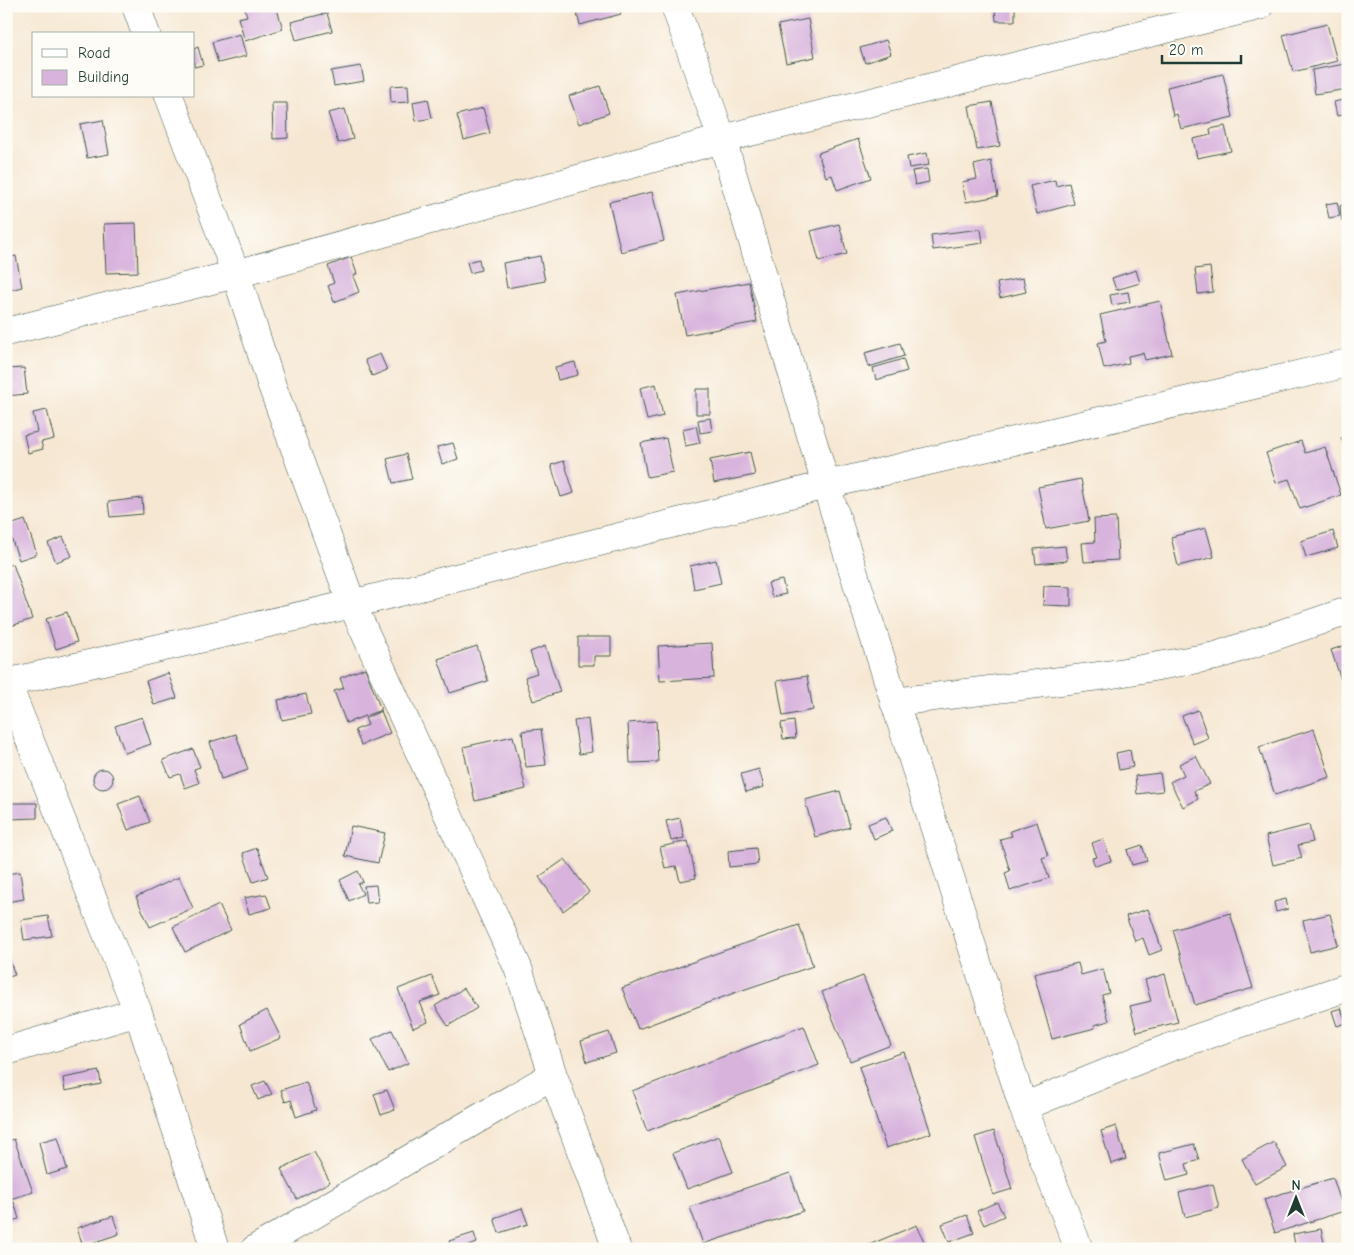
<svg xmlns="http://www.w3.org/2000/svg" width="1354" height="1255" font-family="'Comic Neue',sans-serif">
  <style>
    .building { fill: #d8b4dd }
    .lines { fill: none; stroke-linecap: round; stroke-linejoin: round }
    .minor-casing { stroke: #3f564c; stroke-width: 29 }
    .minor { stroke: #fff; stroke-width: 28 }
  </style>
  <rect width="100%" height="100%" fill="#fdfcf7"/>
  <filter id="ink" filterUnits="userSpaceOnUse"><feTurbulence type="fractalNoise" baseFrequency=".02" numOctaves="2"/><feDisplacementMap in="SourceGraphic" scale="10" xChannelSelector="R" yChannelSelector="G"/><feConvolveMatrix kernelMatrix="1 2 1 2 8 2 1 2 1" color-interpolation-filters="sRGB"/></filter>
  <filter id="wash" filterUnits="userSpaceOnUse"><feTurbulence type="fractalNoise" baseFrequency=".0096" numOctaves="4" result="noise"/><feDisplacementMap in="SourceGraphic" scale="20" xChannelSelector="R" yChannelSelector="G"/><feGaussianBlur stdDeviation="1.12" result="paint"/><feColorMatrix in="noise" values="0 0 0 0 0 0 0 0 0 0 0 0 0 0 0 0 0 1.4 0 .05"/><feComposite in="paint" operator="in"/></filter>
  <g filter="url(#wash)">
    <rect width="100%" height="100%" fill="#f6e7d2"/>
    <g id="blocks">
      <path class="building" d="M244 6H276L283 29 245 41 238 18 247 16Z
        M575 6H619L621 14 580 25Z
        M1015 7V21H996L995 8Z
        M327 13 332 31 296 40 291 22Z
        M808 19 815 57 786 63 778 25Z
        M1327 24 1337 61 1293 72 1283 35Z
        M240 34 246 56 218 63 212 42Z
        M886 40 891 54 865 63 860 48Z
        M198 47 203 65 194 67V49Z
        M1345 64 1348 89 1315 94 1312 70Z
        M361 66 364 81 334 86 331 71Z
        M1223 74 1233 117 1181 129 1177 114 1173 116 1167 87Z
        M408 85 409 102 391 103 390 86Z
        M600 86 609 113 579 124 569 96Z
        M428 99 432 118 416 121 413 102Z
        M1347 99 1348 114 1337 116 1334 102Z
        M992 102 1000 146 977 150 969 106Z
        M272 103H287L288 138 273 139Z
        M483 108 490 133 464 140 457 115Z
        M345 109 353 139 338 143 328 113Z
        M103 120 109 154 87 158 80 124Z
        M1225 126 1231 151 1197 158 1193 139 1211 135 1210 129Z
        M858 139 871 178 837 190 832 175 826 177 818 153Z
        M927 153 929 165 909 168 907 157Z
        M991 161 998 196 966 202 962 182 977 179 974 165Z
        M927 169 929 182 915 185 912 171Z
        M1055 180 1056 186 1069 183 1074 204 1037 214 1030 186Z
        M652 192 664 241 621 252 609 202Z
        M1337 202 1340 216 1329 218 1326 204Z
        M1347 203 1348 220 1342 221 1340 206Z
        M136 223 138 272 106 273 104 224Z
        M839 224 847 254 819 261 811 231Z
        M981 229 983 243 933 250 931 235Z
        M16 256 22 287 6 291V258Z
        M540 256 545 281 507 288 503 263Z
        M351 257 357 274 353 276 359 292 334 302 328 286 334 283 328 266Z
        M479 259 481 270 470 273 467 262Z
        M1210 267 1213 292 1198 294 1195 269Z
        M1136 270 1140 283 1116 290 1112 278Z
        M1023 278 1026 292 1000 298 997 283Z
        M749 282 757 322 685 335 677 295Z
        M1128 292 1130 302 1112 305 1110 295Z
        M1160 301 1172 354 1145 360 1143 353 1128 356 1129 363 1104 369 1098 343 1106 341 1100 315Z
        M900 343 904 356 869 367 865 353Z
        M380 354 387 370 372 376 365 360Z
        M903 359 907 371 876 380 873 368Z
        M575 362 578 375 558 380 555 367Z
        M24 368 27 394 6 396V369Z
        M656 384 663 416 647 420 640 388Z
        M696 389H710V414H696Z
        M47 410 54 439 41 442 43 449 28 453 24 435 37 432 33 413Z
        M710 418 712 431 700 433 698 420Z
        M696 426 700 443 685 446 682 429Z
        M1348 435V456L1341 438Z
        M666 438 673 472 647 477 641 443Z
        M1301 441 1305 453 1325 447 1341 495 1300 509 1289 479 1276 483 1266 453Z
        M453 443 458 459 442 464 437 447Z
        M750 452 755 475 714 483 710 460Z
        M406 454 412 479 393 483 387 459Z
        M564 461 574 493 561 497 551 465Z
        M1081 479 1089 521 1046 529 1038 487Z
        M142 498 143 514 110 517 108 502Z
        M1116 518 1118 560 1084 562 1082 543 1095 542 1094 519Z
        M25 520 37 554 19 560 7 526Z
        M1206 528 1214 557 1178 566 1171 537Z
        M1333 531 1338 548 1306 557 1301 541Z
        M63 537 72 556 56 562 48 543Z
        M1065 546 1067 561 1036 564 1034 549Z
        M716 560 721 583 694 589 690 566Z
        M13 564 32 619 8 627 6 623V566Z
        M782 580 786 594 772 597 768 583Z
        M1044 586 1071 587V606L1043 605Z
        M67 612 77 642 56 649 46 619Z
        M578 637H611V656H594V665H578Z
        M712 643 714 678 660 681 658 646Z
        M1346 645 1348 649V686L1344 688 1331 650Z
        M477 646 488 681 450 693 438 659Z
        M545 646 560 692 533 701 525 677 537 673 530 652Z
        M365 668 381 710 346 723 334 691 344 688 340 678Z
        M168 673 177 698 154 705 146 681Z
        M807 676 813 710 783 716 777 681Z
        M306 694 311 714 282 720 278 700Z
        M1198 710 1208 738 1193 744 1182 716Z
        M381 711 390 733 361 745 355 730 368 725 365 718Z
        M142 717 151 744 125 753 115 726Z
        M588 719 592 752 579 754 574 721Z
        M656 721 658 762 630 763 628 723Z
        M794 721 796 738 783 739 781 723Z
        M541 729 546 765 526 767 522 731Z
        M1314 729 1330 777 1275 795 1259 747Z
        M236 734 248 770 221 779 210 742Z
        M513 736 526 789 475 801 463 747Z
        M193 749 200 767 194 769 199 783 185 788 180 774 170 777 163 760Z
        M1130 750 1133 767 1119 770 1116 753Z
        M1196 756 1210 784 1194 791 1198 799 1183 807 1170 782 1184 775 1179 764Z
        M93 779a10 10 0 1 1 20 0a10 10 0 1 1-20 0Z
        M759 769 764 787 746 792 741 774Z
        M1160 773 1163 791 1137 794 1135 776Z
        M840 791 850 827 815 837 805 800Z
        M140 796 150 822 128 830 118 804Z
        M9 803H37V818L10 819Z
        M886 817 892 831 874 839 868 824Z
        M680 818 684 838 671 841 666 821Z
        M1037 822 1048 856 1042 858 1049 878 1010 891 1005 873 1010 871 1000 839 1012 836 1010 831Z
        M1309 825 1313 842 1298 845 1302 858 1273 865 1266 836Z
        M351 826 385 833 378 863 345 856Z
        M1103 839 1111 861 1095 866 1092 858 1097 857 1092 843Z
        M688 841 696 878 680 881 676 866 665 868 660 847Z
        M1142 845 1147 861 1132 865 1127 850Z
        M257 848 268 877 253 882 243 853Z
        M756 848 758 864 729 867 728 851Z
        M565 859 589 892 563 911 539 877Z
        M358 871 363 882 358 884 363 894 349 901 340 880Z
        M20 872 24 899 6 902V874Z
        M179 877 193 908 150 927 136 897Z
        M376 885 378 902 366 903 364 886Z
        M266 894 271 908 249 914 244 898Z
        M1286 899 1288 909 1276 912 1274 902Z
        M219 905 231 930 185 952 173 927Z
        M1148 909 1162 950 1149 955 1143 938 1135 941 1126 916Z
        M1230 913 1253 988 1195 1005 1173 930Z
        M1330 914 1338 945 1310 952 1303 920Z
        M48 916 52 936 24 940 21 920Z
        M799 925 813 966 734 993 638 1029 622 988 720 952Z
        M8 956 15 975 6 978V957Z
        M1078 963 1081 975 1103 969 1109 993 1102 995 1109 1021 1094 1025 1095 1028 1052 1039 1034 974Z
        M1165 974 1178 1022 1137 1032 1130 1006 1151 1001 1145 980Z
        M432 976 440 995 420 1002 428 1022 413 1028 398 989Z
        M863 976 891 1045 850 1061 822 992Z
        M464 988 477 1008 448 1026 435 1006Z
        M1341 1008 1346 1023 1337 1026 1332 1011Z
        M267 1010 281 1038 250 1051 240 1024Z
        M804 1026 819 1065 647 1131 632 1091Z
        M392 1030 408 1063 388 1072 372 1039Z
        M609 1032 616 1053 587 1062 581 1041Z
        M904 1052 931 1133 886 1148 859 1067Z
        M99 1071 101 1084 65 1091 63 1078Z
        M265 1081 272 1094 258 1100 252 1086Z
        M306 1082 316 1110 296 1117 291 1100 285 1102 281 1090Z
        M387 1090 395 1110 381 1115 374 1094Z
        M1116 1126 1126 1159 1111 1164 1101 1131Z
        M994 1131 1012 1189 993 1195 975 1137Z
        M719 1136 733 1172 687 1189 673 1153Z
        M58 1137 67 1169 47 1175 39 1142Z
        M14 1139 33 1192 10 1199 6 1190V1142Z
        M1274 1142 1287 1167 1255 1184 1242 1159Z
        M1194 1144 1199 1160 1186 1164 1189 1175 1167 1181 1159 1153Z
        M314 1152 330 1182 297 1199 281 1169Z
        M790 1173 803 1211 703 1244 690 1207Z
        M1333 1178 1344 1211 1275 1233 1264 1199Z
        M1213 1184 1219 1208 1185 1217 1179 1193Z
        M14 1202 19 1219 6 1222V1204Z
        M997 1202 1004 1216 984 1225 977 1211Z
        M522 1208 528 1224 499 1233 494 1218Z
        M967 1215 974 1233 949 1242 942 1224Z
        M113 1216 119 1234 83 1246 77 1228Z
        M917 1225 927 1249H859Z
        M1321 1229 1325 1247 1314 1249H1296L1293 1234Z
        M474 1233 477 1243 460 1249H451L449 1241Z"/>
    </g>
  </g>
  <g filter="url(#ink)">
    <use href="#blocks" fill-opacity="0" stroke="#3f564c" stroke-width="1"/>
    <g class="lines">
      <defs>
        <path id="minor" d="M136 6 146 34
          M675 6 722 139 826 485 1023 1107 1079 1249
          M169 96 236 274 271 383 352 604 518 968 553 1075 617 1249
          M6 332 236 274 722 139 1259 6
          M6 683 352 604 826 485 1348 363
          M7 683 138 1012 215 1249
          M894 702 1107 675 1216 656 1348 611
          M6 1051 138 1012
          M1023 1107 1168 1048 1348 987
          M255 1249 553 1075"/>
      </defs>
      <use href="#minor" class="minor-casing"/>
      <use href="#minor" class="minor"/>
    </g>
  </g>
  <rect width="1354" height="1255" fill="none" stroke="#fdfcf7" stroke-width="25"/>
  <rect x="32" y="32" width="162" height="65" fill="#fdfcf7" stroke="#a4b0a9"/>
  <rect x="42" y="49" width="25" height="8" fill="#ffffff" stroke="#a4b0a9"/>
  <text x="78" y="58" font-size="15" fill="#1f3d34">Road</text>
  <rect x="42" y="70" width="25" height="15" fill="#d8b4dd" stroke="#a4b0a9"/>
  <text x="78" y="82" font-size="15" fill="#1f3d34">Building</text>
  <g transform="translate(1296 1198)" stroke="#fdfcf7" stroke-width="4" paint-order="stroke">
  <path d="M0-4L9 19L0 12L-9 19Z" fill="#1f3d34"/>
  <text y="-8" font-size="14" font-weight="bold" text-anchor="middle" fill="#1f3d34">N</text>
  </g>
  <path d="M1162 55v8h79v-8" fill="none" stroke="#1f3d34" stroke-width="2.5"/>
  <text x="1169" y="55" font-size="15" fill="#1f3d34" stroke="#fdfcf7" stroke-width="4" paint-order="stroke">20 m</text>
</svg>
